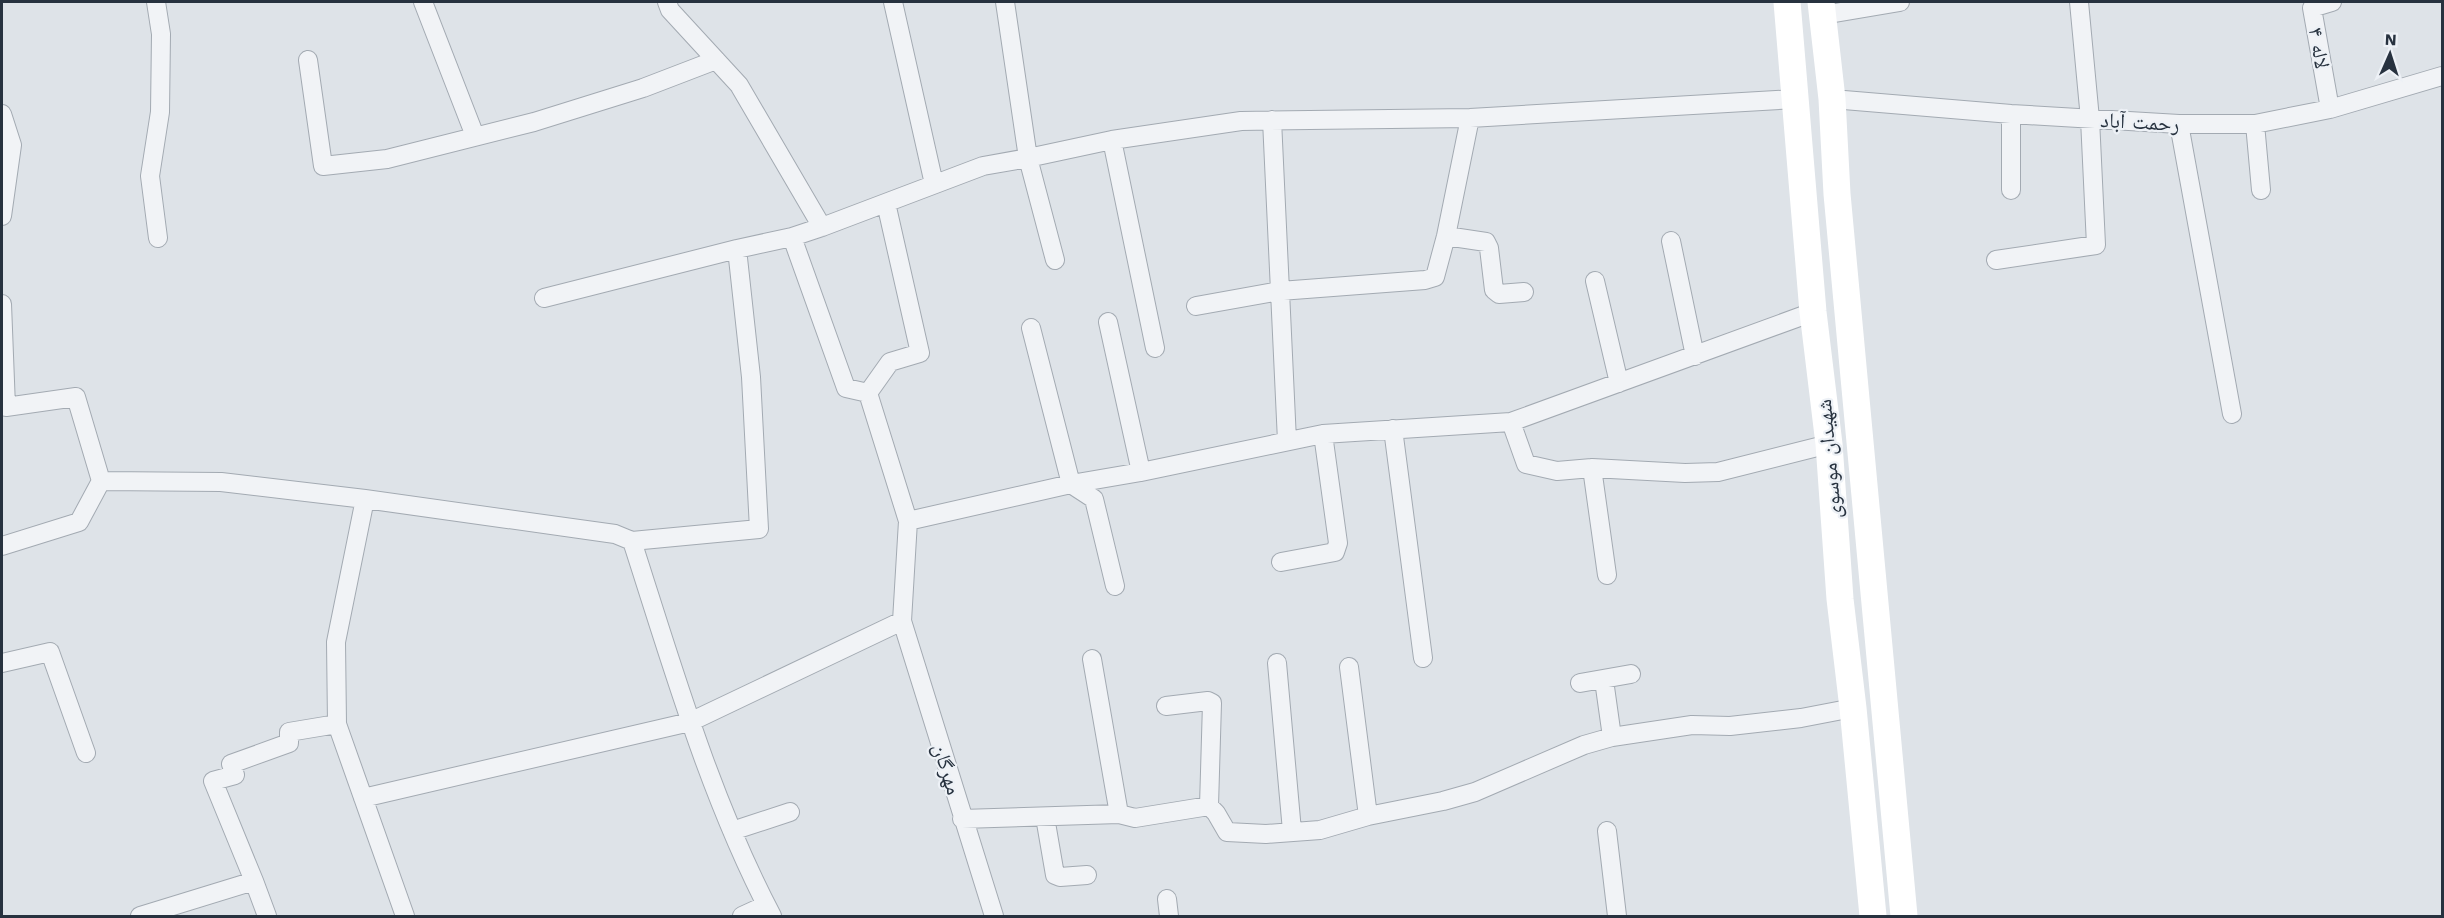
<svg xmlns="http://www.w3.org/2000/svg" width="2444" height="918" font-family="'Work Sans','Noto Naskh Arabic',sans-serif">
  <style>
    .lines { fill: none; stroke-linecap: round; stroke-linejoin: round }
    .street-casing { stroke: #a3aab2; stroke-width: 20 }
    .street { stroke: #f1f3f6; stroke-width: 18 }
    .secondary { stroke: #fff; stroke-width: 27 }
    .labels { text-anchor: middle; stroke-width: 4.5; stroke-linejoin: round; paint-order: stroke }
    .street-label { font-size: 21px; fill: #27323f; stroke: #edf1f6 }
  </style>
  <rect width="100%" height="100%" fill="#dee3e8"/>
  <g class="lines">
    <defs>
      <path id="street" d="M156 2 161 34 160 112 150 176 158 238
        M423 2 475 136
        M667 2 670 10 739 85 822 227
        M893 2 934 184
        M1005 2 1028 158 1055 260
        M1823 15 1900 2
        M308 60 323 166 387 159 534 122 643 88 716 60
        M1832 99 2011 114 2179 124H2255L2330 109 2442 76
        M2330 109 2312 8 2332 2
        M2 114 12 145 2 216
        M1272 120 1287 441
        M2179 124 2232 414
        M2255 124 2261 190
        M1112 140 1155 348
        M2011 190V114
        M1446 236 1486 242 1489 248 1494 290 1499 294 1524 292
        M792 237 846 388 868 393 908 521
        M1671 241 1695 356
        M1996 260 2096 245 2090 119 2079 2
        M1595 281 1619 383
        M544 298 737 249
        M2 304 6 407 76 397 101 481
        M1196 306 1280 291 1425 280 1435 277 1446 236 1470 118
        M1108 322 1141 472
        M1031 328 1071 484 1094 499 1115 586
        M868 393 890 362 920 353 886 203
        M1511 422 1526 464 1557 471 1592 468 1685 473 1718 472 1829 444
        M1393 429 1423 658
        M1592 468 1607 575
        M365 499 336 642 337 724 405 916
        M632 541 759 529 751 377 737 249 792 237 822 227 983 166 1028 158 1112 140 1241 121 1470 118 1795 99
        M2 546 79 522 101 481 221 482 365 499 615 534 632 541C673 668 710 798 772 916
        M1281 562 1335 552 1338 543 1323 434
        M902 621 994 916
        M1092 659 1119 814
        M2 663 50 652 86 753
        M1277 663 1292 831
        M1349 667 1368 816
        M1604 680 1612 737
        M1580 683 1631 674
        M1166 706 1208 701 1212 703 1209 806
        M363 798 690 722 902 621 908 521 1071 484 1141 472 1323 434 1511 422 1813 312
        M1045 817 1055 875 1060 877 1087 875
        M962 819 1119 814 1135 818 1209 806 1216 813 1227 832 1266 834 1320 830 1368 816 1443 801 1475 792 1584 745 1612 737 1692 725 1730 726 1801 718 1853 708
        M732 831 790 812
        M1607 831 1617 916
        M254 881 213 781 235 775 231 764 289 743V732L337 724
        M1167 899 1169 916
        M140 916 254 881 267 916
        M742 916 766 905"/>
    </defs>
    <use href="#street" class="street-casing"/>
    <use href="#street" class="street"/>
    <path class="secondary" d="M1787 2 1813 312 1829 444 1840 599 1853 708 1873 916
      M1821 2 1832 99 1837 194 1904 916"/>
  </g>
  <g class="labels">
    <g class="street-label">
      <text transform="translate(2319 48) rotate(80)" y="7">لاله ۴</text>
      <text transform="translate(2140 122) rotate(3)" y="7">رحمت آباد</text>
      <text transform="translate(1829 459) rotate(-95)" y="7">شهیدان موسوی</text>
      <text transform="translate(947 769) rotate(73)" y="7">مهرگان</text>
    </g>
  </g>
  <rect width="2444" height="918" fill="none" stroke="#27323f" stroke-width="6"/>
  <g transform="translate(2390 54) rotate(3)" stroke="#edf1f6" stroke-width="4.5" paint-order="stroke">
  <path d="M0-4.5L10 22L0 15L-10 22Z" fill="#27323f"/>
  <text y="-9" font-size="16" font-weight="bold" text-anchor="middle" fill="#27323f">N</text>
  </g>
</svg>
